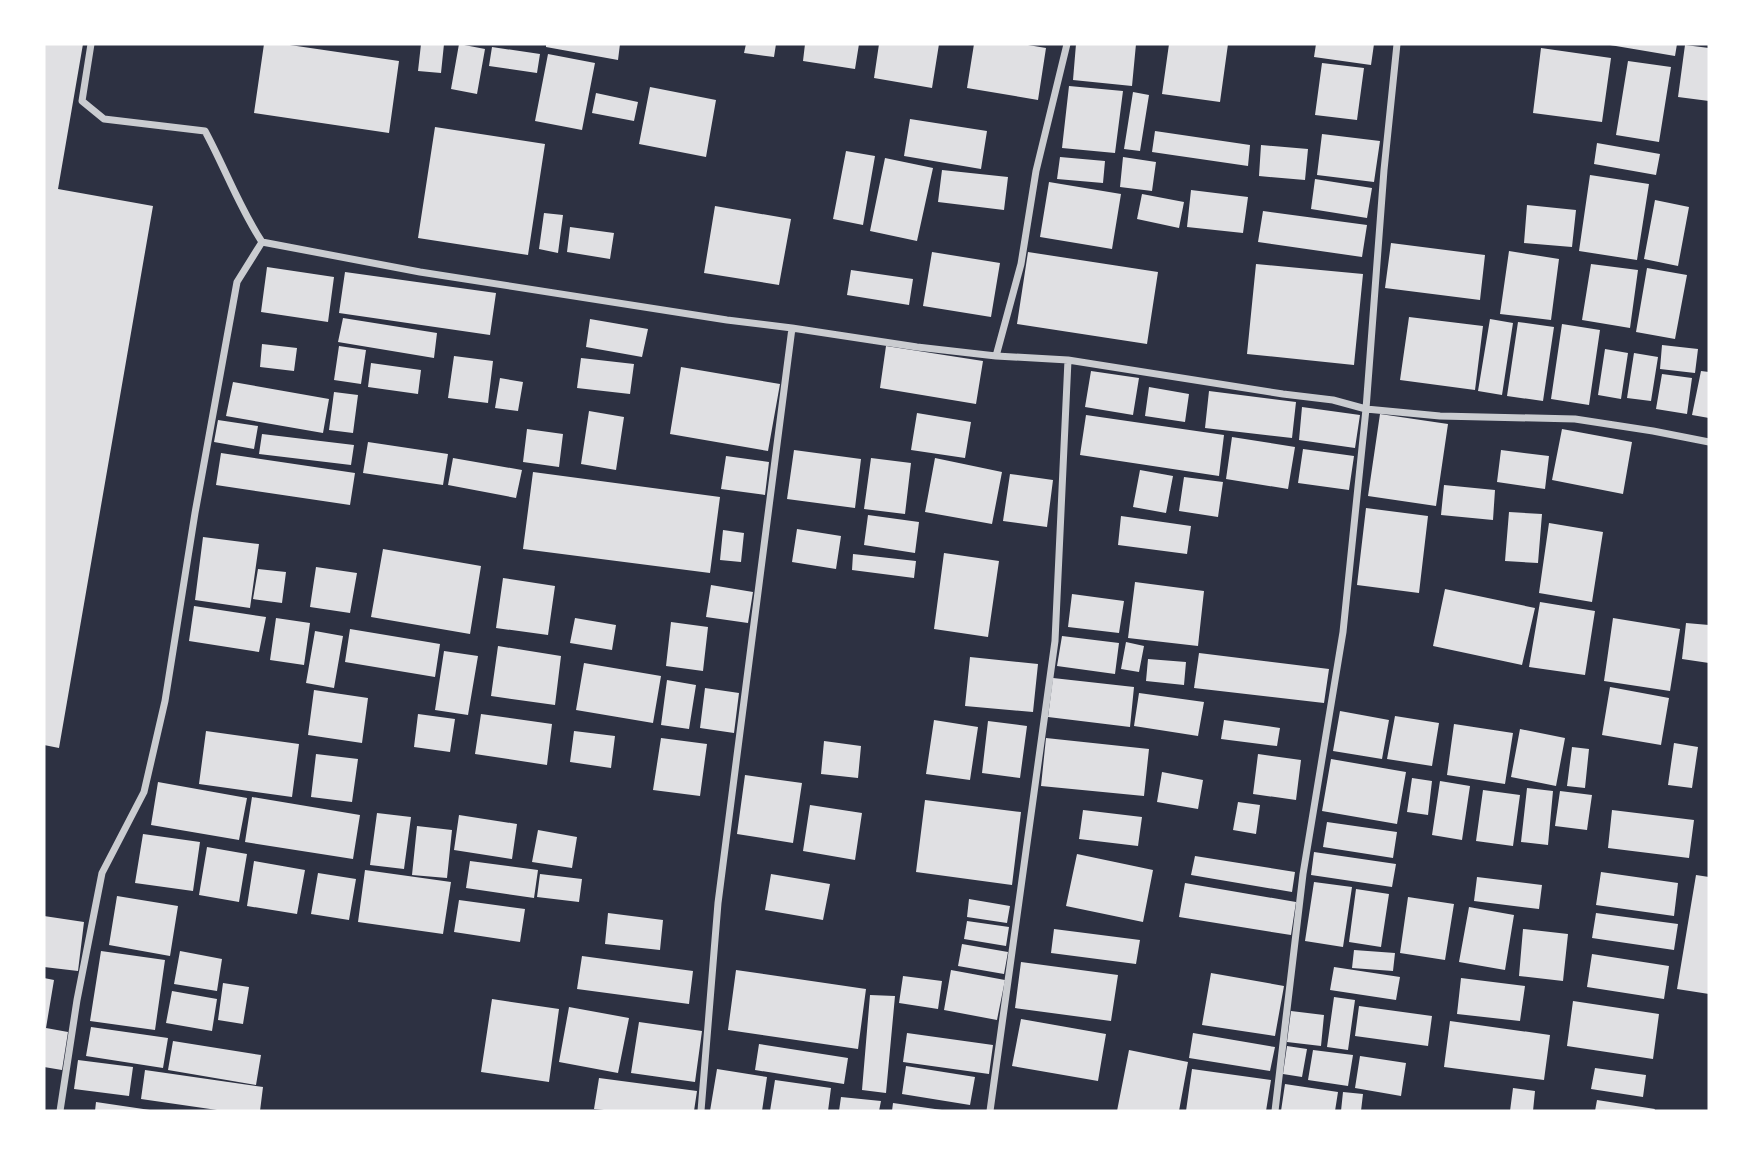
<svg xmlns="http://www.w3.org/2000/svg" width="1753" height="1155" font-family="'Space Grotesk',sans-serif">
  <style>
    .building { fill: #e0e0e3 }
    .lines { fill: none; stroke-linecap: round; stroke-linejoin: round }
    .minor { stroke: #caccd0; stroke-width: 7 }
  </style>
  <rect width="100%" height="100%" fill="#2d3142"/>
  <path class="building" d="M44 44H83L58 189 153 206 59 748 44 745Z
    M264 44H283L399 61 389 133 254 113Z
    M421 44H444L441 73 418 71Z
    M459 44 485 49 477 94 451 89Z
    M546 44H620L618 60 546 47Z
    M746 44H776L774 57 744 53Z
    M805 44H859L855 69 803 61Z
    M879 44H939L932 88 874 78Z
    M974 44H1022L1046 48 1038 100 967 88Z
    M1076 44H1136L1132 86 1073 80Z
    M1169 44H1228L1220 102 1162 94Z
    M1316 44H1374L1371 65 1314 57Z
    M1610 44H1677L1675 56 1610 45Z
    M1685 45 1709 48V101L1678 97Z
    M492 47 540 54 537 73 489 66Z
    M1541 48 1611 58 1602 122 1533 113Z
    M548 54 595 63 582 130 535 121Z
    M1628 61 1671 67 1659 142 1616 135Z
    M1322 63 1364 68 1357 120 1315 115Z
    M1069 86 1123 91 1115 153 1062 148Z
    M650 87 716 100 706 157 639 144Z
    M1133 92 1149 95 1140 151 1124 149Z
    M596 93 638 102 634 121 592 113Z
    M910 119 987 131 981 169 904 156Z
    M435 127 545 144 528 255 418 238Z
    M1155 131 1250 145 1248 166 1152 152Z
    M1322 134 1380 141 1374 182 1317 175Z
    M1597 143 1660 154 1656 175 1594 164Z
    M1261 145 1308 149 1305 180 1259 176Z
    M846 151 875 156 863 225 833 219Z
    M1060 157 1105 161 1103 183 1057 179Z
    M1123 157 1156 162 1152 191 1120 187Z
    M885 158 933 168 917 241 870 231Z
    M942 170 1008 177 1004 210 938 202Z
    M1590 175 1649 184 1637 260 1579 251Z
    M1315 179 1372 188 1367 218 1311 209Z
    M1049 182 1121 194 1112 249 1040 237Z
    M1191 190 1248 197 1243 233 1187 227Z
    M1142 194 1184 202 1179 228 1137 219Z
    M1655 200 1689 207 1678 266 1644 259Z
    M1527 205 1576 210 1572 247 1524 243Z
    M715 206 791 219 779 285 704 273Z
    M1263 211 1367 225 1362 257 1258 242Z
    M544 213 563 215 558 253 539 249Z
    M570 227 614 233 610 259 567 252Z
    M1391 243 1485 255 1480 300 1385 288Z
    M1509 251 1559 259 1551 320 1500 314Z
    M932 252 1000 263 991 317 923 306Z
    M1028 252 1158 272 1147 344 1017 324Z
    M1256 264 1363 274 1354 365 1247 354Z
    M1591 264 1638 270 1630 328 1582 320Z
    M267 267 334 277 328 322 261 312Z
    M1647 268 1687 275 1675 339 1636 332Z
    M851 270 913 279 909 305 847 295Z
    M345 272 496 293 490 335 339 313Z
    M1409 317 1483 326 1475 390 1400 380Z
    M343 318 437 333 434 358 338 342Z
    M590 319 648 329 642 357 586 347Z
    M1490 319 1513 323 1502 395 1478 391Z
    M1518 322 1554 327 1543 401 1507 396Z
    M1562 324 1600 330 1589 405 1551 399Z
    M262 344 297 348 294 371 260 367Z
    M1662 345 1698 349 1695 373 1660 369Z
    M339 346 366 350 361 384 334 380Z
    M886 346 983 361 976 404 880 388Z
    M1605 349 1628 353 1621 399 1598 395Z
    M1634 353 1658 357 1651 401 1627 398Z
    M454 356 493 361 488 403 448 398Z
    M581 358 634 364 630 394 577 388Z
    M371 363 421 370 418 394 368 387Z
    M681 367 780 384 768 451 670 434Z
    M1091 371 1139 378 1133 415 1085 407Z
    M1701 371 1709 372V418L1692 415Z
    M1662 374 1692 378 1687 414 1656 409Z
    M500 378 523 382 518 411 495 408Z
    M233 382 329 399 323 433 226 416Z
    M1149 387 1189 394 1185 422 1145 416Z
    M1209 391 1296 402 1292 438 1205 428Z
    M334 392 358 395 353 433 329 430Z
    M1302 407 1360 415 1355 448 1299 440Z
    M589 411 624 417 616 470 581 464Z
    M917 413 971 422 965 458 911 450Z
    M1380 414 1448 424 1436 506 1368 496Z
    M1086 415 1224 435 1219 476 1080 455Z
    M218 420 258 426 254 449 214 442Z
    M527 429 563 434 559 467 523 462Z
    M1562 429 1632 442 1623 494 1552 480Z
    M262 434 354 445 351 465 259 454Z
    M1232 437 1295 447 1288 489 1226 479Z
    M368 442 448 454 443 485 363 473Z
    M1303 449 1354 456 1349 490 1298 483Z
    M794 450 861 459 855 508 787 499Z
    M1501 450 1549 456 1545 489 1497 482Z
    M221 453 355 473 350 505 216 485Z
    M726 456 769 462 765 495 721 489Z
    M453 458 522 470 516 498 448 485Z
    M871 458 911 463 905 514 864 509Z
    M935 458 1002 472 992 524 925 512Z
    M1140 470 1173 476 1166 513 1133 507Z
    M533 472 720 497 710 573 523 549Z
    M1010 474 1053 480 1047 527 1003 521Z
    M1184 477 1223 482 1218 517 1179 511Z
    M1444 485 1495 490 1493 520 1441 515Z
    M1366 508 1428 516 1419 593 1357 585Z
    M1509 512 1542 514 1538 563 1505 561Z
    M868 515 919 522 915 553 864 545Z
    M1121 516 1191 526 1187 554 1118 545Z
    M1549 523 1603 532 1592 602 1539 593Z
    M797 529 841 536 836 569 792 562Z
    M723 530 744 533 741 562 720 560Z
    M203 537 259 544 250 608 195 600Z
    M383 549 481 566 470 634 371 617Z
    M944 553 999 561 988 637 934 629Z
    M853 554 916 561 914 578 852 570Z
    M316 567 357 573 350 613 310 607Z
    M258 569 286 572 282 603 253 599Z
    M503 578 555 586 548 635 496 628Z
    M1135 582 1204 591 1198 646 1128 638Z
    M711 585 753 592 748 623 706 617Z
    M1445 589 1535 608 1522 665 1433 646Z
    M1072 594 1124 601 1119 633 1068 627Z
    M1540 602 1595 611 1585 675 1529 667Z
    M194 606 266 617 259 652 189 641Z
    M276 618 310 623 304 665 270 660Z
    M575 618 616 625 612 650 570 643Z
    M1613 618 1680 629 1670 691 1604 681Z
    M671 622 708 627 703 671 666 666Z
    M1686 623 1709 625V663L1682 659Z
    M350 629 440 644 435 677 345 662Z
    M315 631 343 636 334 688 306 683Z
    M1062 636 1119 643 1115 674 1057 666Z
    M1126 642 1144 646 1139 672 1121 669Z
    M498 646 561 656 555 705 491 696Z
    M444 651 478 656 468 715 435 710Z
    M1199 653 1329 669 1324 703 1194 688Z
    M970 657 1038 664 1033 712 965 706Z
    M1148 659 1186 662 1184 685 1146 681Z
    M584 663 661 676 653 723 576 710Z
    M1053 678 1134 687 1130 727 1048 717Z
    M667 680 696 685 689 729 661 725Z
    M1610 687 1669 698 1661 745 1602 735Z
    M705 688 739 693 734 733 700 728Z
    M314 690 368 698 362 743 308 735Z
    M1139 693 1204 702 1198 736 1134 726Z
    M1340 711 1389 720 1382 759 1333 751Z
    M418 714 455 719 450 752 414 747Z
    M481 714 552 724 547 765 475 754Z
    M1395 716 1439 723 1432 766 1387 759Z
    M934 720 978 727 970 780 926 774Z
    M1224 720 1280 728 1277 746 1221 739Z
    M988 721 1027 726 1020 778 982 773Z
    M1454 724 1513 733 1505 784 1447 775Z
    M1520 729 1565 738 1556 786 1511 777Z
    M206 731 299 744 292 797 199 784Z
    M574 731 615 736 611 768 570 762Z
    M661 738 707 744 700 796 653 790Z
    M1046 738 1149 749 1144 796 1041 786Z
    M824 741 861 746 858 778 821 774Z
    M1674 743 1698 747 1692 788 1668 785Z
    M1572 747 1589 749 1585 788 1567 786Z
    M316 754 358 759 352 802 311 797Z
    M1258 754 1301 760 1296 800 1253 794Z
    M1331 759 1406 772 1397 824 1322 811Z
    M1162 772 1203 780 1198 809 1157 802Z
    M745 775 802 783 793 843 737 834Z
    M1412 778 1432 781 1428 815 1407 812Z
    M1440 781 1470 786 1462 840 1432 835Z
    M158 782 247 798 239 840 151 825Z
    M1527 788 1553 791 1548 845 1521 842Z
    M1483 790 1520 795 1513 846 1476 841Z
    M1560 791 1592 795 1587 830 1555 826Z
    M252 797 360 815 353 859 245 842Z
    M925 800 1021 812 1012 885 916 872Z
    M1238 802 1260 805 1256 834 1233 830Z
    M810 805 862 813 855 860 803 851Z
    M1083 810 1142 817 1138 846 1079 839Z
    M1612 810 1694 820 1689 858 1608 848Z
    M377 813 411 817 404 869 370 865Z
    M459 815 517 824 512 859 454 850Z
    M1327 822 1397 832 1393 858 1323 847Z
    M417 826 452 830 447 878 412 875Z
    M538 830 577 837 572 868 532 862Z
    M143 834 200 842 193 891 135 883Z
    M207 847 247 854 239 902 199 895Z
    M1314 852 1396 864 1392 887 1311 875Z
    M1077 854 1153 870 1143 922 1066 906Z
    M1195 856 1295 872 1292 892 1191 875Z
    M254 861 305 870 297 914 247 906Z
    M470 861 538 870 534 898 466 888Z
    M365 870 451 882 443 934 358 922Z
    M1601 872 1678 883 1674 916 1596 905Z
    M318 873 356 879 349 920 311 914Z
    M540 874 582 879 579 902 537 897Z
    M771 874 830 884 823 920 765 910Z
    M1696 875 1709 877V994L1677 989Z
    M1477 877 1542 885 1539 909 1474 901Z
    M1314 882 1352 887 1343 947 1305 941Z
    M1185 883 1296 902 1291 935 1179 917Z
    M1356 889 1389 894 1381 947 1349 942Z
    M117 896 178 906 170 956 109 945Z
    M1408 897 1454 904 1445 960 1400 953Z
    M969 899 1010 906 1007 923 967 917Z
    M459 900 525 909 520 942 454 932Z
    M1469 907 1514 915 1505 970 1459 962Z
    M608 913 663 920 660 950 605 944Z
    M1596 913 1678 924 1674 950 1592 938Z
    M44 916 84 922 78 971 44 967Z
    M967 921 1009 927 1006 946 964 939Z
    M1054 929 1140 940 1136 964 1051 953Z
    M1523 929 1568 934 1563 981 1519 976Z
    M962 944 1008 952 1004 974 958 966Z
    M1354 950 1395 953 1393 971 1352 968Z
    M101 951 165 960 155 1030 90 1021Z
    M180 951 222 959 217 991 174 984Z
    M1592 954 1669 966 1664 999 1587 987Z
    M582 956 693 971 689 1004 577 989Z
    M1021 962 1118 975 1111 1021 1015 1008Z
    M1334 967 1400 977 1396 1000 1330 990Z
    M736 970 866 989 858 1049 728 1030Z
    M951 970 1005 980 997 1020 944 1010Z
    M1211 973 1284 986 1275 1036 1202 1025Z
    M903 976 942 981 938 1009 899 1003Z
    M44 978 54 980 46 1028 68 1032 62 1070 44 1067Z
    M1461 978 1525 986 1520 1021 1457 1014Z
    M223 983 249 987 243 1024 218 1020Z
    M172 991 217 999 212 1031 166 1023Z
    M870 995 895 996 886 1093 862 1090Z
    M1334 997 1355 1000 1348 1050 1327 1047Z
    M492 999 559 1009 549 1082 481 1072Z
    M1573 1001 1659 1014 1653 1059 1567 1046Z
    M1359 1006 1432 1016 1428 1046 1355 1036Z
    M569 1007 629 1018 618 1073 559 1062Z
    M1291 1011 1324 1015 1321 1046 1287 1042Z
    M1021 1019 1106 1034 1098 1081 1012 1066Z
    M1450 1021 1550 1035 1544 1080 1444 1067Z
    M639 1022 702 1031 695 1082 631 1073Z
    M91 1027 168 1038 163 1068 86 1056Z
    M907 1033 993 1045 989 1074 903 1062Z
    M1193 1033 1275 1047 1270 1071 1189 1058Z
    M173 1041 261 1055 256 1085 168 1070Z
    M759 1044 848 1058 844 1084 755 1070Z
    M1287 1046 1307 1049 1302 1077 1283 1074Z
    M1129 1050 1188 1062 1179 1111H1117Z
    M1313 1050 1353 1055 1348 1086 1308 1080Z
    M1360 1056 1406 1063 1401 1096 1355 1088Z
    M78 1060 133 1067 129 1096 74 1089Z
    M906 1066 975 1077 970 1105 902 1094Z
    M1595 1068 1646 1075 1643 1097 1591 1089Z
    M717 1069 767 1077 762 1111H710Z
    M1192 1069 1271 1080 1266 1111H1186Z
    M145 1070 263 1087 260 1111H224L141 1099Z
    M599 1078 697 1091 694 1111H614L594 1109Z
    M775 1080 831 1088 828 1111H770Z
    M1285 1084 1338 1092 1335 1111H1281Z
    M1513 1088 1535 1091 1533 1111H1510Z
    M1343 1092 1363 1094 1361 1111H1341Z
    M841 1097 881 1101 879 1111H839Z
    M1597 1100 1655 1109 1654 1111H1595Z
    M96 1102 150 1110V1111H95Z
    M893 1103 942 1110V1111H892Z"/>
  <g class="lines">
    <path class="minor" d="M91 44 82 101 104 119 205 131C225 168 239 207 262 242L420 272 727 320 792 328 917 347 996 356 1068 360 1283 394 1333 400 1366 409 1440 416 1575 419 1653 431 1709 442
      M996 356 1021 264 1036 171 1067 44
      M60 1111 77 1000 102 873 144 792 165 701 195 513 237 282 262 242
      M701 1111 718 903 792 328
      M990 1111 1055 641 1068 360
      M1275 1111 1303 874 1343 632 1366 409 1384 170 1397 44"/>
  </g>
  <rect width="1753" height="1155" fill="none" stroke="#ffffff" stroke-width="91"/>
</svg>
